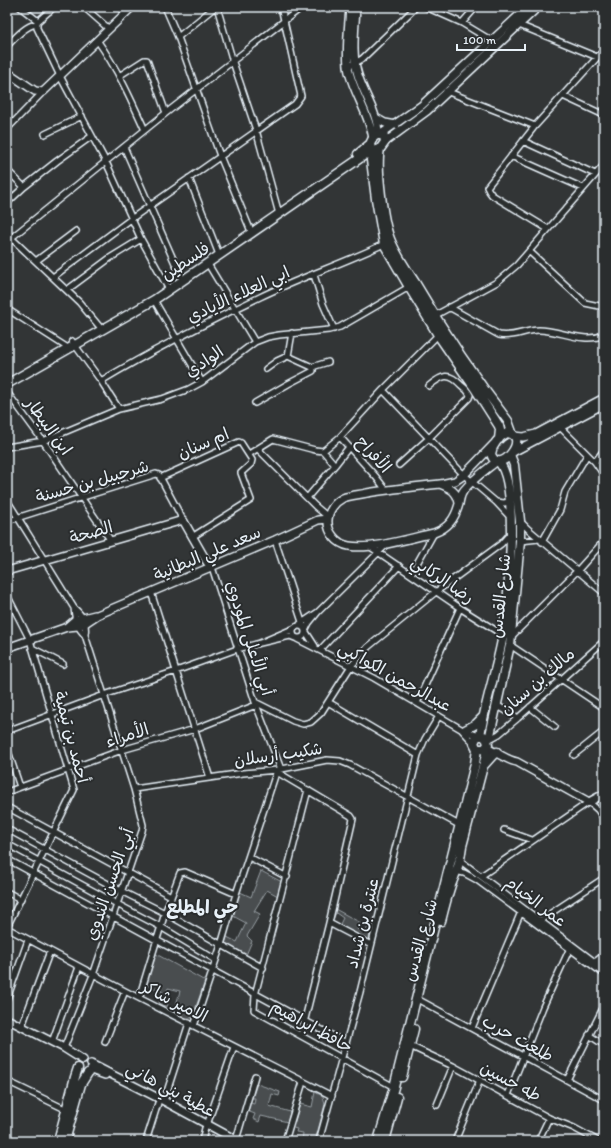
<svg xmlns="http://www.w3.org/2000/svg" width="611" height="1148" font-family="Itim,'Playpen Sans Arabic',sans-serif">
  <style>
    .green { fill: #494d4f; stroke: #989fa4 }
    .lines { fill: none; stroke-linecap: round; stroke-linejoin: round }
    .street-casing { stroke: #e8f1f8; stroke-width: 8 }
    .secondary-casing { stroke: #e8f1f8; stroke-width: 10 }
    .primary-casing { stroke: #e8f1f8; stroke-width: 11 }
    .street { stroke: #2a2d2e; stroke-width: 5 }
    .secondary { stroke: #2a2d2e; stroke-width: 7 }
    .primary { stroke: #2a2d2e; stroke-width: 8 }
    .labels { text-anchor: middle; stroke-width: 4; stroke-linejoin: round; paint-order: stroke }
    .street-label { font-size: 17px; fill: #e8f1f8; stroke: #2a2d2e }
    .neighbourhood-label { font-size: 18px; font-weight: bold; fill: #e8f1f8; stroke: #2a2d2e }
  </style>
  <rect width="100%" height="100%" fill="#323536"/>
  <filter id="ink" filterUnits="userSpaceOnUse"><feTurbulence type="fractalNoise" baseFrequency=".025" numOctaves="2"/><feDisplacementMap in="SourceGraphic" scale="8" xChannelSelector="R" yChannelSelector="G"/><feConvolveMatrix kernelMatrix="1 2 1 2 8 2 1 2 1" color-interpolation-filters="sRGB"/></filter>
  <g filter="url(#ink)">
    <path class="green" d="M261 871 282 882 278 896 267 890 254 911 260 914 247 936 252 941 246 955 225 943 227 937 237 942 246 923 233 916 240 892 251 897Z
      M335 909 361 923 357 929 365 933 368 927 371 929 368 943 339 926 343 918 336 913 332 921Z
      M156 954 205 981 192 1018H185L174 1012 180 991 168 988 164 1002 168 1003 167 1007 159 1004 162 991 146 985Z
      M257 1084 280 1092 279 1096 272 1094 269 1106 290 1112 288 1122 261 1116 259 1122 253 1119 255 1114 247 1111 250 1103 254 1104 255 1098H252Z
      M315 1092 323 1096 325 1104 315 1141 308 1138 307 1140H302L303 1133 296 1132 297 1129 293 1128 300 1104 312 1107Z"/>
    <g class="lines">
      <defs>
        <path id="street" d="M20 7 38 21
          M45 7 50 11
          M54 7 37 22V28L60 76 106 162 141 239 167 286
          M84 7 109 29
          M165 7 178 37 220 156 250 229
          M217 7 233 62 256 130 279 214
          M426 7 462 23 492 41
          M462 23 476 7
          M519 25 597 57
          M178 37 215 7
          M97 40C117 68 131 99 145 130
          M7 46C15 38 25 26 36 24
          M348 67 362 59 416 7
          M119 76 144 60H147L166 113
          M446 91 535 126
          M563 96 604 115
          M7 129 43 92
          M45 134 82 116
          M523 141 595 174
          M124 147 181 277
          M511 156 583 188
          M7 170 24 187 7 203
          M189 178 218 252
          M24 187 57 161 92 136
          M548 229 492 195 489 191 487 187 535 126 604 50
          M7 234 79 302 99 326
          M11 238 166 113 302 7
          M529 251 585 303 604 307
          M36 261 76 231
          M208 264 255 342
          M314 275 323 304 334 329
          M53 277 131 219 295 104 301 96 281 7
          M67 290 110 258 141 239
          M154 300 202 382
          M449 307 499 335C515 338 524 330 539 330 560 330 583 344 604 335
          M7 309 68 348
          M434 316 497 282 517 265 604 165
          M72 341 101 381 119 409
          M288 356 312 367 328 362
          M266 369 277 361 288 356 292 333
          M101 381C153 350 206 323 260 297 301 277 345 263 386 243
          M383 390 464 475 496 502
          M7 392 43 441 111 541
          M255 403 288 384 313 371V368L312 367
          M560 425 561 428 595 462 604 475
          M340 437 376 477 386 490
          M7 447 43 441 119 409 162 399 189 389 202 382 255 342 268 337 279 335 329 330 340 327 409 287
          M258 449 315 506 328 517
          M323 451 335 465
          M249 454 273 439 315 450 323 451 340 437 383 390 438 335
          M595 462 604 450
          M399 465 429 438 469 398 470 395C468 391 465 388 461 385 449 372 442 375 429 386
          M160 478 239 442 241 443 252 460 251 464 241 473 251 500 192 537
          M307 498 335 465 349 447
          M7 500 74 608C83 616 87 623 85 635L134 789 143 825 142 831 93 975 64 1048
          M509 502 504 503 496 502 511 518
          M7 521 156 474 159 475 183 520
          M520 521 528 529 604 593
          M275 540 304 628
          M520 541 539 539
          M542 542 560 510 565 492 587 455
          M369 546 460 608 503 635
          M212 567 255 702 281 769
          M411 574 434 533
          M151 592 210 778
          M7 595 30 640 74 790 7 927
          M74 608C75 619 77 628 85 635
          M318 612 388 543
          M300 624 318 612 309 623 305 631
          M293 632a6 6 0 1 1 12 0a6 6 0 1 1-12 0Z
          M295 628 260 643 290 636 295 638
          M306 632 315 646
          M511 637 578 570 604 541
          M297 639 374 678 461 729 479 736
          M510 645 604 708
          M32 648 63 664
          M320 650 399 566
          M255 702 293 721 303 724 311 722 321 713 351 666 368 647 437 591 501 544 511 533
          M328 702 418 755
          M417 703 460 608
          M498 706 518 718
          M530 707 555 727
          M462 730 474 743
          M7 731 104 695 176 671 237 649 260 643
          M488 740 499 734 518 718 604 641
          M7 748 20 787
          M574 755 604 731
          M277 772 351 816 353 819 329 923 301 1035
          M134 789 243 773 277 770 327 760 340 761 350 765 459 825
          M308 790 255 995 254 1010 394 1087
          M7 792 122 750 195 729 256 705
          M7 807 171 896
          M7 829 121 891 165 913 263 968
          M504 830 532 840
          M7 844 117 904 161 927 216 960
          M249 857 287 877
          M7 859 346 1043
          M458 859 604 969
          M455 871 464 873 477 880 604 974
          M481 876 589 802 598 810 604 819
          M7 892 20 899
          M539 921 604 878
          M329 923 371 945
          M7 928 125 991 332 1096
          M595 962 604 955
          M139 998 165 913 180 873 185 872 236 894
          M7 999 28 940
          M419 1000 604 1100
          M22 1026 50 951
          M194 1026 221 945 236 894 277 770
          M472 1028 521 912
          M589 1035 604 1045
          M52 1042 79 967
          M105 1042 125 991
          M410 1046 453 1066 549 1118 574 1128 598 1141
          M567 1080 604 1006
          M7 1081 67 1110
          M508 1095 543 1007 570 948
          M164 1101 189 1023
          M437 1105 453 1066
          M207 1125 234 1047
          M236 1140 255 1076
          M146 1141 158 1103
          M202 1141 205 1128
          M285 1141 303 1082
          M319 1141 360 992 418 755 425 739 439 716
          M455 1141 480 1080
          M538 1141 549 1118
          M604 1141V1140"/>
        <path id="secondary" d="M350 7C349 23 345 57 349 72 355 95 369 114 373 138
          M356 7C355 29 351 54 358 75 364 95 378 113 378 134
          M7 72 35 91 43 92 132 7
          M376 118 385 123 396 125
          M381 134 422 105 528 7
          M385 142 427 111 538 7
          M514 436 523 437 536 434 604 398
          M513 452 604 404
          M441 484 455 481 464 475 493 445
          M459 503C457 491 450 488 440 484 415 487 391 489 367 493 359 495 350 495 343 498 335 502 328 511 328 520 327 532 337 544 349 546 373 550 410 538 434 533 448 528 455 519 459 504 460 499 460 495 464 490 473 479 486 470 497 461
          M7 571 183 520 207 562 212 567
          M67 627 75 620 95 615
          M7 648 67 627 78 626 85 623 97 615 275 540 318 520 328 519
          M486 748C495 751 508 761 517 762L589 802 604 794
          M7 1019 64 1048 83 1060
          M91 1064 164 1101 238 1141
          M91 1070 105 1075"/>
        <path id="primary" d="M378 134 384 136 385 142 380 149 373 151 371 149 370 144 373 138Z
          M380 149C376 168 383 221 390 239 396 255 407 270 416 284 444 332 474 377 508 421L513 435
          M373 151 371 160 376 199 384 244 409 287 438 335 476 390 499 426 500 430 499 439
          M358 154 370 144
          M7 384 154 300 176 285 372 150
          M507 433C532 435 499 478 491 454 492 445 499 437 507 433Z
          M465 730 476 724 483 717
          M480 736C485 702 497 669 503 635 508 601 520 487 499 462
          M487 739 490 735 510 645 520 541V521L514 465 510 455
          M484 765 493 755 497 752
          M441 921C444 909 447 897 451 885 457 870 460 863 462 846L486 755 485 749
          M402 1077 414 1029
          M58 1141 75 1077 78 1068
          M65 1141 81 1084 88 1073
          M378 1141 394 1087 475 764 477 749 474 743 476 738 479 736H484L487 740 488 745 484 749H477
          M385 1141 397 1097"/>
      </defs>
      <use href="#street" class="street-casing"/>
      <use href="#secondary" class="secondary-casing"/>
      <use href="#primary" class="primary-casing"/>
      <use href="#street" class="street"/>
      <use href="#secondary" class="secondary"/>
      <use href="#primary" class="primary"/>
    </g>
  </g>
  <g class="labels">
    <g class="street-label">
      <text transform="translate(185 261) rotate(-34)" y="6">فلسطين</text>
      <text transform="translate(238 294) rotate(-25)" y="6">ابي العلاء الأيادي</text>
      <text transform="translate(204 361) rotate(-34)" y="6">الوادي</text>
      <text transform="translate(49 426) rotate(54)" y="6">ابن البيطار</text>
      <text transform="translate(203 443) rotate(-23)" y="6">ام سنان</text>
      <text transform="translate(374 454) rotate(49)" y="6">الأفراح</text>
      <text transform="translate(92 481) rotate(-16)" y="6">شرحبيل بن حسنة</text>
      <text transform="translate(91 532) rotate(-16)" y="6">الصحة</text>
      <text transform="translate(207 553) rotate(-23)" y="6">سعد علي البطانية</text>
      <text transform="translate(443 579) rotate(34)" y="6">رضا الركابي</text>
      <text transform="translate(500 596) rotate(-84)" y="6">شارع القدس</text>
      <text transform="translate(250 638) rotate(72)" y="6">أبي الأعلى المودوي</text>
      <text transform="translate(395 676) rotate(29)" y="6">عبدالرحمن الكواكبي</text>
      <text transform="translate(537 681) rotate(-41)" y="6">مالك بن سنان</text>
      <text transform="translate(127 735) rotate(-18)" y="6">الأمراء</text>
      <text transform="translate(72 737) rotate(75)" y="6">أحمد بن تيمية</text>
      <text transform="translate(278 754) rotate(-8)" y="6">شكيب أرسلان</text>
      <text transform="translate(109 884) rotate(-71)" y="6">أبي الحسن الندوي</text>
      <text transform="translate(536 901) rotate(37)" y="6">عمر الخيام</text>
      <text transform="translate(362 923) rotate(-76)" y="6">عنترة بن شداد</text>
      <text transform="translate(420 940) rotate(-74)" y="6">شارع القدس</text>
      <text transform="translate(175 1001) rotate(27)" y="6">الامير شاكر</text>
      <text transform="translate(312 1026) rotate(29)" y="6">حافظ ابراهيم</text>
      <text transform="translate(518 1038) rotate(29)" y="6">طلعت حرب</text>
      <text transform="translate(511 1081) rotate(28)" y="6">طه حسين</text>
      <text transform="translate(171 1089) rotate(28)" y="6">عطية بني هاني</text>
    </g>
    <g class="neighbourhood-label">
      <text x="202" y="913">حي المطلع</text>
    </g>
  </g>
  <rect width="611" height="1148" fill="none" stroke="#2a2d2e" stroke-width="24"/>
  <rect x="12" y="12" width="587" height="1124" fill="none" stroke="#e8f1f8" stroke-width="1.5" filter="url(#ink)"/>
  <path d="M457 44v6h68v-6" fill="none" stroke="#e8f1f8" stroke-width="2"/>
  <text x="463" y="44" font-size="12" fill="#e8f1f8" stroke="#2a2d2e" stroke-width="3" paint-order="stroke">100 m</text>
</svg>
